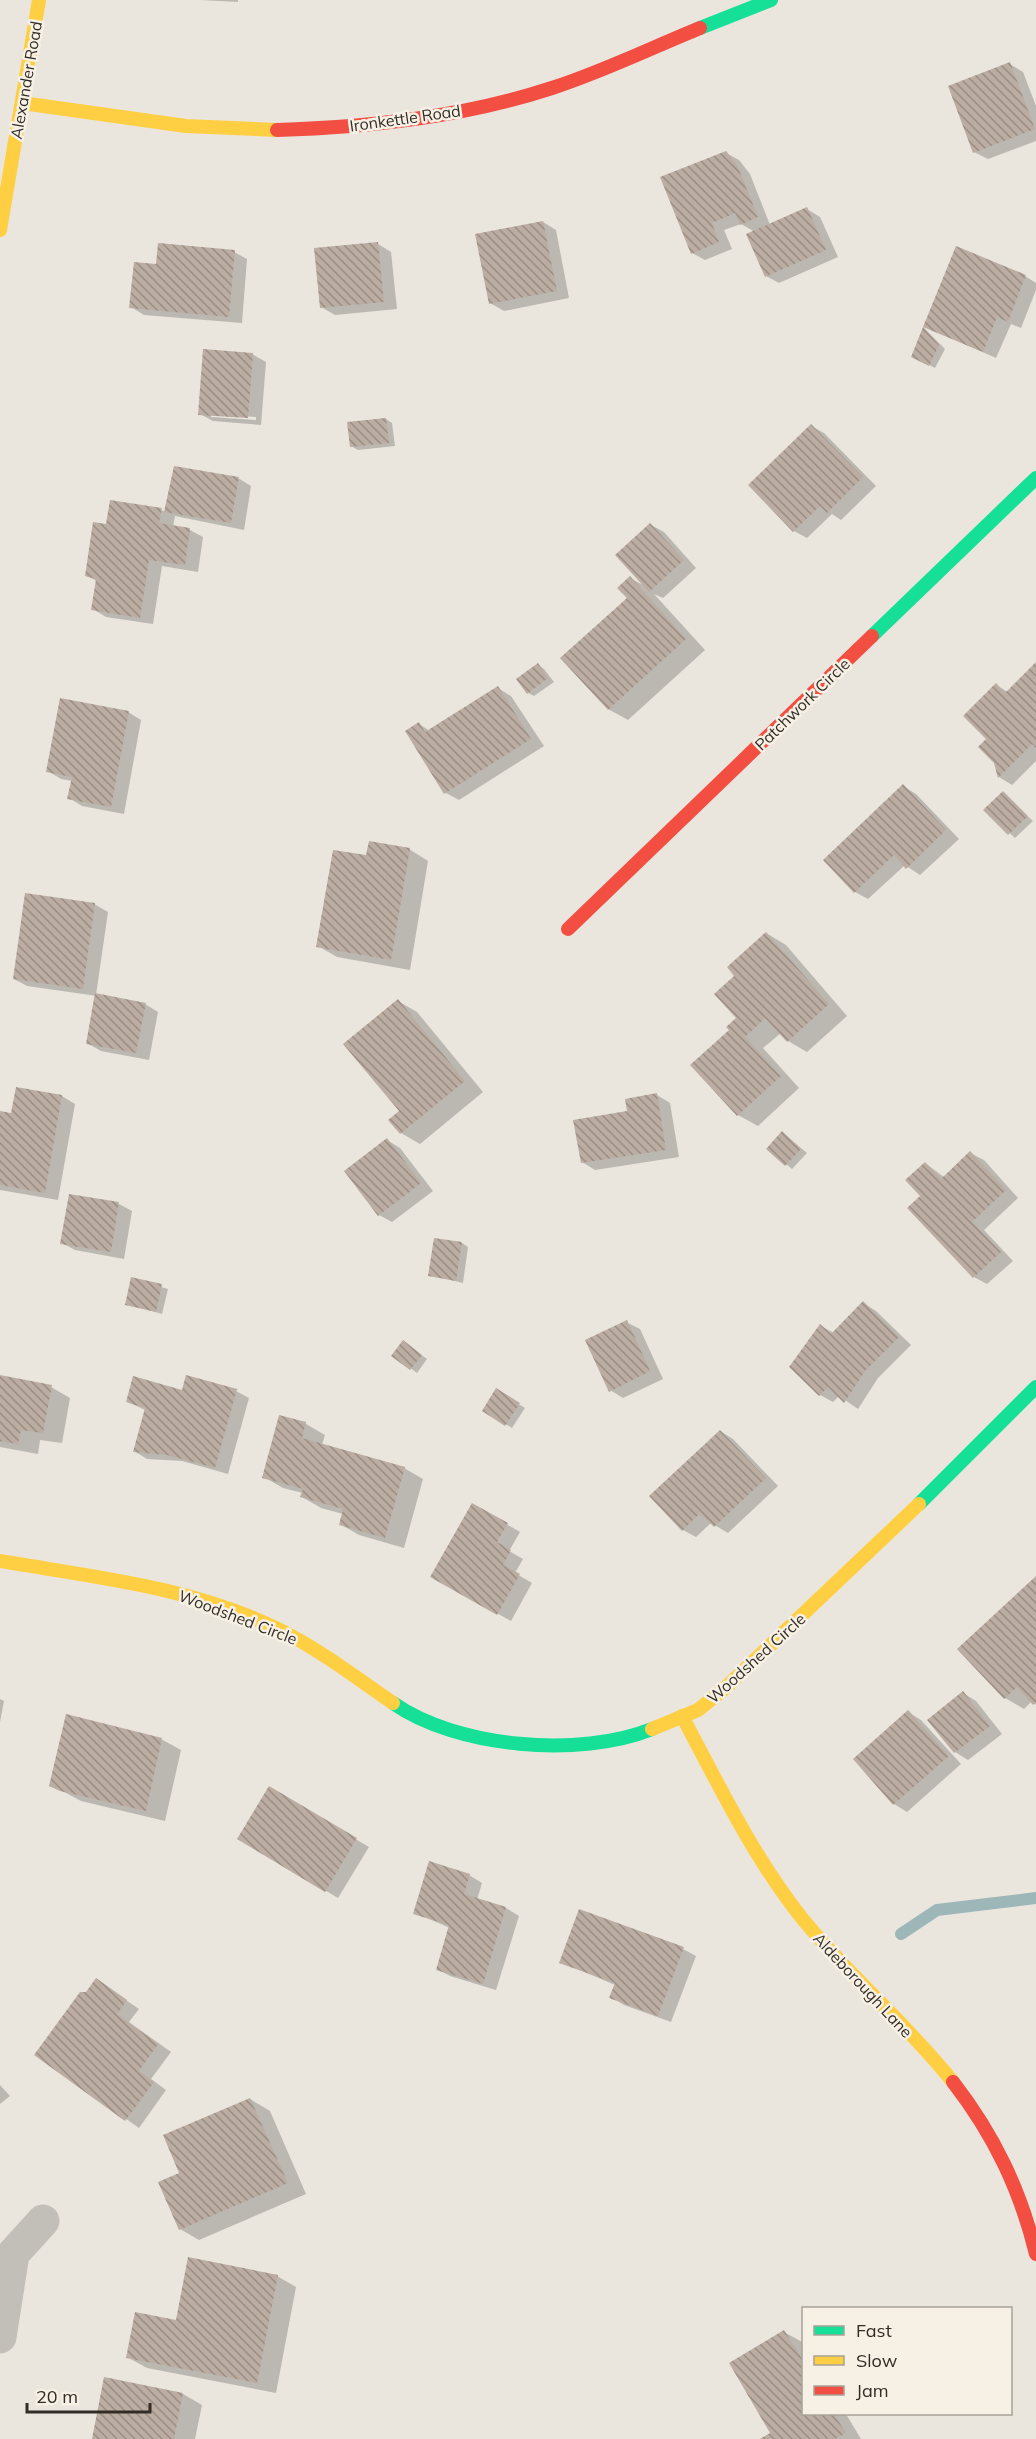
<svg xmlns="http://www.w3.org/2000/svg" width="1036" height="2439" font-family="Mulish,sans-serif">
  <style>
    .shadow { fill: #0003; fill-rule: evenodd }
    .lines { fill: none; stroke-linecap: round; stroke-linejoin: round }
    .stream { stroke: #9db6b8; stroke-width: 12 }
    .building { fill: url(#building-back-hatch) }
    .street { stroke: #c2beb8; stroke-width: 33 }
    .fast { stroke: #16e098; stroke-width: 14 }
    .slow { stroke: #ffcf43; stroke-width: 14 }
    .jam { stroke: #f24e42; stroke-width: 14 }
    .labels { text-anchor: middle; stroke-width: 5; stroke-linejoin: round; paint-order: stroke }
    .street-label { font-size: 16px; fill: #322c27; stroke: #f7f1e5 }
  </style>
  <defs>
    <pattern id="building-back-hatch" width="6" height="6" patternUnits="userSpaceOnUse" patternTransform="scale(1.5)"><rect width="6" height="6" fill="#bcada2"/><path d="M-1 5l2 2M0 0l6 6M5-1l2 2" fill="none" stroke="#998d84"/></pattern>
  </defs>
  <rect width="100%" height="100%" fill="#eae6de"/>
  <path class="shadow" d="M200 0H238V2Z
    M1010 64 1023 72 1036 106V141L988 159 974 152Z
    M726 153 739 160 750 174 770 225 807 209 820 217 838 257 779 283 766 276 755 232 741 224 724 230 732 249 705 260 692 253Z
    M543 222 556 230 569 298 504 311 490 303Z
    M378 244 391 252 397 309 335 315 321 307Z
    M234 252 247 259 242 323 144 315 131 307 157 265Z
    M1025 276 1036 283V290L1021 328 1011 324 996 358 925 327Z
    M924 328 945 349 935 368 912 356Z
    M252 354 266 362 261 425 213 421 200 414ZM211 414 256 417V420L211 417Z
    M386 419 392 423 395 446 358 450 351 446Z
    M811 426 824 433 876 486 841 520 832 514 807 538 794 531Z
    M238 478 251 486 244 530 175 516 173 527 190 530 203 537 198 572 162 566 153 624 106 617 93 609 97 581 87 576 107 526 161 510 166 512Z
    M651 525 664 532 696 568 663 598 654 594 705 650 628 720 608 709 630 578 645 586Z
    M538 665 544 669 554 682 534 696 528 693Z
    M1036 665V761L1012 785 999 777 988 739 996 685 1008 692Z
    M498 688 511 696 544 746 459 800 446 793 419 724 430 731Z
    M128 712 141 720 124 814 82 806 69 798 72 781 61 779 48 771Z
    M903 786 916 794 959 839 920 875 905 865 868 899 855 892Z
    M1003 793 1033 821 1015 838 985 810Z
    M409 849 428 861 410 970 337 957 318 946 367 857Z
    M94 904 108 912 96 995 145 1004 158 1012 149 1060 101 1051 87 1043 97 996 27 986 14 979Z
    M766 933 786 945 847 1016 807 1052 788 1041 781 1033 763 1048 799 1088 758 1126 738 1115 731 1030 738 1018 736 976Z
    M398 1001 417 1012 483 1092 420 1144 401 1133 390 1120 401 1111Z
    M657 1095 670 1103 679 1157 595 1170 582 1162 629 1113Z
    M62 1096 75 1104 58 1200 0 1190V1112L13 1115Z
    M783 1133 807 1153 792 1169 768 1149Z
    M387 1140 400 1148 433 1191 392 1222 379 1215Z
    M970 1153 984 1160 1018 1198 984 1230 1013 1261 987 1284 974 1277 922 1196 925 1163 944 1177Z
    M119 1204 132 1211 124 1259 75 1250 62 1243Z
    M435 1239 462 1243 468 1247 463 1283 430 1275Z
    M133 1279 168 1289 162 1314 127 1304Z
    M863 1303 876 1311 911 1345 878 1378 858 1409 839 1396 833 1402 820 1395 821 1326 834 1333Z
    M626 1322 640 1329 663 1379 623 1398 610 1390Z
    M404 1342 427 1359 417 1373 393 1355Z
    M0 1377 51 1387 70 1398 62 1443 40 1440 38 1454 0 1447Z
    M496 1390 525 1408 512 1428 484 1411Z
    M236 1391 249 1398 228 1474 182 1461 147 1459 134 1451 145 1410 128 1402 183 1392Z
    M280 1417 306 1424 325 1435 322 1445 404 1468 423 1479 404 1548 359 1535 340 1524 343 1514 321 1508 302 1497 303 1493 283 1488 264 1477Z
    M720 1431 733 1439 778 1486 728 1533 711 1523 696 1537 683 1530Z
    M473 1505 520 1532 509 1551 523 1559 515 1573 532 1583 511 1621 432 1577Z
    M1036 1578V1705L1032 1701 1024 1709 1005 1698Z
    M963 1693 976 1701 1002 1734 968 1760 955 1752 929 1720Z
    M0 1699 4 1701 0 1722Z
    M908 1712 921 1720 961 1764 907 1812 894 1804 855 1759Z
    M161 1739 181 1750 165 1821 81 1801 51 1785Z
    M269 1788 369 1847 338 1898 239 1839Z
    M469 1875 482 1883 477 1900 506 1908 519 1916 496 1990 450 1976 437 1969 450 1928 415 1913Z
    M683 1949 696 1956 671 2022 624 2005 611 1997 615 1985 561 1962Z
    M97 1980 139 2009 129 2022 171 2052 151 2079 166 2090 139 2128 36 2055Z
    M0 2085 10 2096 0 2104Z
    M250 2099 270 2111 306 2194 199 2240 180 2229 181 2174Z
    M277 2276 296 2287 276 2393 147 2368 127 2357Z
    M784 2332 804 2343V2414H846L861 2439H763L773 2433Z
    M183 2394 202 2405 195 2439H93Z"/>
  <g class="lines">
    <path class="stream" d="M901 1934 937 1910 1036 1898"/>
  </g>
  <path class="building" d="M1010 62 1035 129 973 153 948 86Z
    M726 151 737 165 758 217 740 225 735 213 712 223 719 242 691 254 660 177Z
    M807 207 826 250 765 277 746 234Z
    M543 221 557 291 489 304 475 234Z
    M378 242 384 302 320 308 314 248Z
    M158 243 235 250 229 317 129 308 134 262 156 264Z
    M956 246 1026 275 1008 322 997 317 983 352 923 327Z
    M923 327 939 345 929 366 911 357Z
    M203 349 253 353 248 418 198 415Z
    M386 418 389 443 350 447 347 422Z
    M811 424 863 477 827 513 820 506 793 532 748 485Z
    M174 466 239 477 231 523 164 512Z
    M110 500 162 508 159 523 190 528 185 565 149 560 140 618 91 610 96 579 85 576 93 522 106 524Z
    M650 523 684 560 649 592 615 555Z
    M630 576 686 639 608 710 560 658 627 598 617 588Z
    M1036 662V748L1032 744 998 778 994 763 978 747 986 739 963 716 996 683 1005 693Z
    M538 663 548 678 527 694 516 679Z
    M498 686 531 739 444 794 405 731 419 722 425 732Z
    M60 698 129 711 111 807 67 799 72 777 46 772Z
    M903 784 946 830 906 869 894 855 854 893 823 860Z
    M1003 791 1028 816 1008 835 983 810Z
    M369 841 410 848 391 960 316 947 333 850 366 855Z
    M25 893 95 903 83 989 13 979Z
    M766 932 829 1004 787 1042 765 1018 745 1037 781 1076 737 1116 690 1065 729 1030 726 1027 736 1018 714 994 734 976 727 967Z
    M95 993 146 1003 136 1053 86 1044Z
    M398 999 465 1081 400 1134 388 1120 399 1111 343 1044Z
    M16 1087 62 1095 45 1193 0 1185V1111L11 1113Z
    M657 1093 666 1150 581 1163 573 1120 627 1111 625 1099Z
    M782 1131 801 1149 785 1166 766 1149Z
    M387 1138 421 1183 378 1216 344 1171Z
    M970 1151 1006 1190 972 1222 1001 1252 973 1278 907 1208 920 1196 905 1180 925 1162 941 1179Z
    M69 1194 119 1202 111 1252 60 1244Z
    M434 1238 462 1242 456 1281 428 1276Z
    M131 1277 162 1284 156 1312 125 1305Z
    M863 1301 899 1337 865 1371 844 1403 828 1387 819 1396 789 1367 820 1324 831 1334Z
    M627 1320 650 1371 609 1392 585 1340Z
    M403 1340 422 1355 410 1370 391 1356Z
    M0 1375 52 1385 43 1433 21 1430 18 1444 0 1441Z
    M186 1375 237 1389 215 1468 167 1455 133 1452 145 1408 126 1402 133 1376 182 1390Z
    M496 1388 520 1403 505 1426 482 1411Z
    M279 1415 306 1422 302 1438 405 1467 385 1538 339 1525 343 1509 300 1497 303 1489 262 1478Z
    M720 1430 766 1478 714 1527 700 1513 682 1531 649 1496Z
    M472 1503 508 1523 497 1542 511 1550 503 1565 520 1574 497 1615 430 1577Z
    M1036 1576V1702L1033 1705 1017 1687 1004 1699 957 1649Z
    M963 1691 990 1726 954 1753 927 1720Z
    M908 1710 949 1756 893 1805 853 1759Z
    M66 1714 162 1738 146 1811 60 1791 49 1786Z
    M269 1786 357 1838 325 1892 237 1839Z
    M429 1861 470 1874 464 1894 506 1907 483 1984 436 1970 449 1925 413 1914Z
    M579 1909 684 1947 658 2016 609 1998 615 1983 559 1963Z
    M96 1978 127 2000 117 2014 158 2044 139 2071 154 2082 125 2121 34 2055 80 1992H86Z
    M250 2098 288 2183 179 2230 158 2182 179 2173 163 2135Z
    M188 2257 278 2275 257 2383 126 2358 135 2312 176 2320Z
    M784 2330 804 2362V2414H834L846 2433 835 2439H760L770 2433 729 2363Z
    M104 2377 183 2393 174 2439H92Z"/>
  <g class="lines">
    <path class="street" d="M0 2337 13 2254 43 2221"/>
    <path class="fast" d="M700 28 771 0
      M872 636 1036 478
      M919 1504 1036 1387
      M393 1703C457 1748 580 1758 652 1729"/>
    <path class="slow" d="M22 103 186 126 277 130
      M0 230 39 0
      M0 1561C94 1577 192 1587 278 1629 319 1649 355 1677 393 1703
      M682 1716C719 1785 752 1855 801 1917 848 1975 906 2023 953 2082
      M652 1729 698 1710 723 1690 919 1504"/>
    <path class="jam" d="M277 130C370 127 463 117 552 88 602 72 651 48 700 28
      M568 929 872 636
      M953 2082C994 2135 1020 2189 1036 2254"/>
  </g>
  <g class="labels">
    <g class="street-label">
      <text transform="translate(26 80) rotate(-80)" y="6">Alexander Road</text>
      <text transform="translate(405 118) rotate(-8)" y="6">Ironkettle Road</text>
      <text transform="translate(802 704) rotate(-44)" y="6">Patchwork Circle</text>
      <text transform="translate(238 1617) rotate(21)" y="6">Woodshed Circle</text>
      <text transform="translate(756 1658) rotate(-42)" y="6">Woodshed Circle</text>
      <text transform="translate(863 1985) rotate(47)" y="6">Aldeborough Lane</text>
    </g>
  </g>
  <rect x="802" y="2307" width="210" height="108" fill="#f7f1e5" stroke="#a8a299" stroke-width="1.5"/>
  <rect x="814" y="2326" width="30" height="9" fill="#16e098" stroke="#a8a299" stroke-width="1.5"/>
  <text x="856" y="2337" font-size="18" fill="#322c27">Fast</text>
  <rect x="814" y="2356" width="30" height="9" fill="#ffcf43" stroke="#a8a299" stroke-width="1.5"/>
  <text x="856" y="2367" font-size="18" fill="#322c27">Slow</text>
  <rect x="814" y="2386" width="30" height="9" fill="#f24e42" stroke="#a8a299" stroke-width="1.5"/>
  <text x="856" y="2397" font-size="18" fill="#322c27">Jam</text>
  <path d="M27 2403v9h123v-9" fill="none" stroke="#322c27" stroke-width="3"/>
  <text x="36" y="2403" font-size="18" fill="#322c27" stroke="#f7f1e5" stroke-width="4.5" paint-order="stroke">20 m</text>
</svg>
